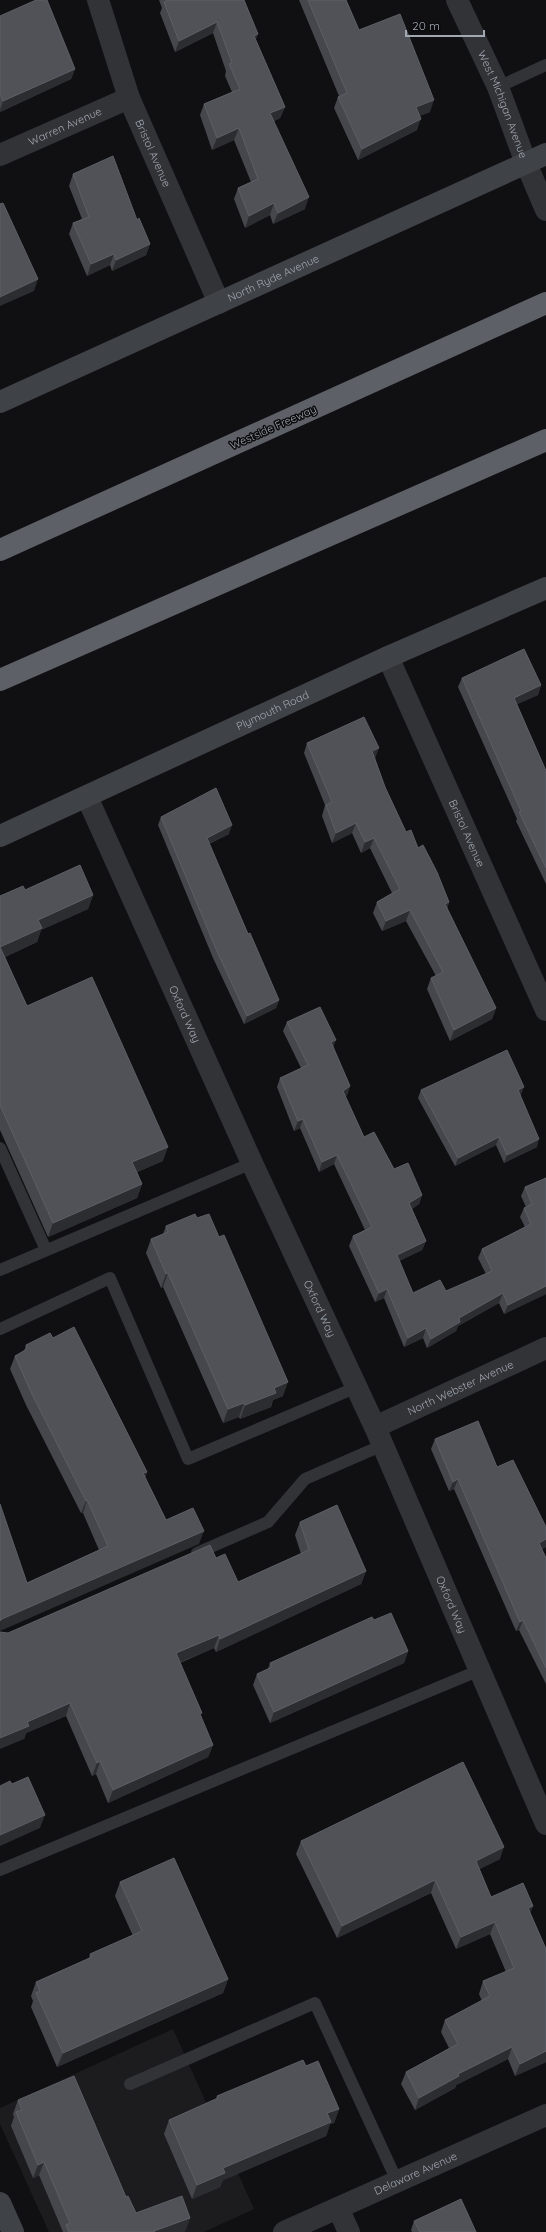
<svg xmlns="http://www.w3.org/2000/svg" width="546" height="2232" font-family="Quicksand,sans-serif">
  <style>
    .built { fill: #1c1c1f }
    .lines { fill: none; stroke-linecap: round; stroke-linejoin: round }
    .lane { stroke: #313337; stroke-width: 12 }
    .street { stroke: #313337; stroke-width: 22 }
    .secondary { stroke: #3f4247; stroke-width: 22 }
    .highway { stroke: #5d6167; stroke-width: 22 }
    .wall { fill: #46474d }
    .shaded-wall { fill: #2c2d31 }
    .building { fill: #505258; stroke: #5d5f66 }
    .labels { text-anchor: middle; stroke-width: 3; stroke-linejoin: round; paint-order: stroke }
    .street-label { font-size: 11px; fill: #a2a8b2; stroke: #0b0b0d }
  </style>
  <rect width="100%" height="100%" fill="#101012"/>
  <path class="built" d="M173 2029 254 2209 204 2232H49L0 2124V2108Z"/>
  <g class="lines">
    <path class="lane" d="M498 87 546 65
      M0 1148 46 1250
      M0 1270 252 1163
      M0 1329 110 1278 188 1459 357 1387
      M197 1553 268 1522 305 1479 383 1445
      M0 1870 480 1670
      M130 2084 315 2003 397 2181"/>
    <g class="street">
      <path id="s1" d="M98 0 129 98 219 303"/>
      <path id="s2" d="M457 0 498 87 526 163 546 210"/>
      <path id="s3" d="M0 155 129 98"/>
      <path id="s4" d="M388 657 546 1010"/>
      <path id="s5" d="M87 797 252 1163 375 1427 546 1824"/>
      <path id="s6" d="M375 1427 546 1348"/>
      <path d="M338 2208 349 2232"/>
      <path id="s7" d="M284 2232 546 2115"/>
    </g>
    <g class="secondary">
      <path id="s8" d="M0 402 546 154"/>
      <path id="s9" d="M0 836 388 657 546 588"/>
      <path d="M0 2203 13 2232"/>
    </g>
    <path class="highway" d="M0 550 546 303
      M0 680 546 440"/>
  </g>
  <path class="wall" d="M159 0H244L256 40 285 107 280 118 274 121 305 209 273 224 270 215 245 228 234 199 238 188 251 182 234 140 212 150 200 115 204 104 232 92 225 76 226 71 213 33 175 52 160 13 162 8Z
    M299 0H346L359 30 430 112 419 116 417 130 358 160 334 108 338 97 339 96Z
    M0 16 75 69 71 79 0 112Z
    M73 174 137 220 150 244 146 255 112 271 110 265 87 276 69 234 73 223 82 219 69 186Z
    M462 678 541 685 538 695 517 704 546 771V884L516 821 517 819 458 687Z
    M307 743 375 759 385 787 406 832 418 848 449 902 447 909 496 1008 492 1019 450 1041 427 989 431 978 436 976 406 921 382 931 373 913 377 902 392 893 370 848 361 853 352 833 332 843 322 816 325 805 304 753Z
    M161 817 229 834 209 844 248 934 279 1000 276 1008 244 1024 213 958 158 825Z
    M25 890 93 895 88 909 41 930 37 942 5 957 27 1006 163 1161 137 1172 142 1184 137 1198 48 1237 0 1130V896Z
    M287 1022 333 1047 350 1086 347 1095 345 1096 364 1137 394 1169 422 1195 419 1204 412 1209 426 1241 422 1250 399 1261 413 1293 446 1291 486 1274 478 1258 482 1249 525 1227 520 1217 524 1208 526 1207 521 1196 525 1187 546 1178V1294L504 1314 499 1303 458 1326 456 1331 427 1348 423 1338 404 1347 384 1298 375 1302 349 1246 353 1236 365 1230 334 1164 319 1172 300 1128 294 1131 277 1087 280 1078 301 1068 283 1031Z
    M421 1090 521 1095 520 1096 537 1147 504 1163 496 1145 455 1166 418 1098Z
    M166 1226 283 1396 273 1400 271 1407 240 1419 239 1417 223 1423 163 1287 161 1288 146 1253 151 1239 163 1234Z
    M53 1338 147 1472 145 1478 166 1520 199 1544 27 1583 99 1550 83 1513H81L26 1405 10 1369 15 1356 24 1351 26 1345Z
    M435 1439 497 1467 546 1547 542 1549 546 1558V1684L519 1630 516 1631 454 1489 449 1491 431 1449Z
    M300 1522 366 1571 361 1584 216 1652 214 1648 180 1663 201 1718 213 1745 208 1757 108 1803 96 1774 92 1776 66 1716 26 1733 24 1739 8 1633 216 1558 238 1582 301 1554 295 1535Z
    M408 1651 404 1663 270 1723 253 1685 257 1674 268 1669 270 1663Z
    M301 1841 500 1859 479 1869 491 1897 533 1906 530 1913 546 1949V2062L515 2076 508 2059 456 2085 455 2088 415 2110 401 2084 406 2072 449 2048 441 2032 445 2020 482 2001 479 1994 483 1981 506 1972 490 1934 456 1949 431 1893 337 1938 296 1854Z
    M120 1882 228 1979 223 1993 57 2067 31 2007 33 2001 31 1996 36 1982 89 1958 90 1954 133 1936 115 1896Z
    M306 2066 339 2109 334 2123 330 2124 326 2136 223 2180 220 2187 192 2199 164 2134 169 2120 216 2099 217 2096Z
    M18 2100 126 2197 136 2213 190 2218 185 2231 183 2232H63L39 2175 33 2178 11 2126 14 2117 13 2114Z
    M414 2221 476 2232H412L411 2230Z"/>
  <path class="shaded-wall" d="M217 22 213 33 175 52 179 41Z
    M258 34 254 45V36Z
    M75 69 71 79 0 112V110L3 101Z
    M434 100 430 112 412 119 416 107Z
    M285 107 280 118 266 125 270 113Z
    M421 119 417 130 358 160 362 149Z
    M239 128 234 140 212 150 217 138Z
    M309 197 305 209 273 224 278 213Z
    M274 203 270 215 245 228 249 216Z
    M150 244 146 255 112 271 116 260Z
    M114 254 110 265 87 276 91 264Z
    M38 279 34 291 0 306V297Z
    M541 685 538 695 511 707 514 698Z
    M379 748 375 759 372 751Z
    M356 823 352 833 332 843 336 833Z
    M232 825 229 834 204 846 207 838Z
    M374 838 370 848 361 853 365 842Z
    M93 895 88 909 41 930 37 942 0 959V947L38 920Z
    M449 902 446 913 445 904Z
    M410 910 406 921 382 931 386 921Z
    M279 1000 276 1008 244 1024 247 1016Z
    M496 1008 492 1019 450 1041 454 1030Z
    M336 1040 332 1050 331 1042Z
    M350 1086 347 1095 339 1100 343 1091Z
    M524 1087 521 1095 515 1098 518 1090Z
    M303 1119 300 1128 294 1131 298 1121Z
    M499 1137 496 1145 455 1166 458 1158Z
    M539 1139 537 1147 504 1163 507 1155Z
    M168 1147 163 1161 127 1176 132 1162Z
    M337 1155 334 1164 319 1172 322 1162Z
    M142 1184 137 1198 48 1237 53 1223Z
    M422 1195 419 1204 406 1213 409 1203Z
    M426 1241 422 1250 393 1264 397 1255Z
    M168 1273 163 1287 161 1288 166 1274Z
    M546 1286V1294L504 1314 508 1305Z
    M387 1289 384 1298 375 1302 379 1293Z
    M503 1293 499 1303 458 1326 456 1331 427 1348 431 1339 459 1318Z
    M426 1328 423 1338 404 1347 408 1338Z
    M288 1382 283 1396 273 1400 271 1407 240 1419 245 1405 274 1388Z
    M244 1403 239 1417 223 1423 228 1409Z
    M147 1472 143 1484V1473Z
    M458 1479 454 1489 449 1491 453 1482Z
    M87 1500 83 1513H81L86 1501Z
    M204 1531 199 1544 0 1631V1621L2 1619Z
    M546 1539V1547L536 1552 539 1543Z
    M366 1571 361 1584 216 1652 220 1639Z
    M523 1620 519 1630 516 1631 520 1622Z
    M219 1635 214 1648 171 1666 176 1653Z
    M408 1651 404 1663 270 1723 274 1712Z
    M70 1703 66 1716 26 1733 24 1739 0 1749V1738L27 1722Z
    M213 1745 208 1757 108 1803 113 1790Z
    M100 1761 96 1774 92 1776 97 1763Z
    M45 1815 40 1828 0 1846V1835Z
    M504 1847 500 1859 472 1873 476 1861Z
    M435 1880 431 1893 337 1938 342 1926Z
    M533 1906 528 1918V1908Z
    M495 1922 490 1934 456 1949 461 1937Z
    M228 1979 223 1993 57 2067 63 2053Z
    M512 2047 508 2059 456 2085 455 2088 415 2110 419 2098 458 2074Z
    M546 2051V2062L515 2076 520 2064Z
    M339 2109 334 2123 330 2124 326 2136 223 2180 220 2187 192 2199 197 2185 223 2168 327 2113Z
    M44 2162 39 2175 33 2178 38 2165Z
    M190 2218 185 2231 183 2232H154V2231Z"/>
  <path class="building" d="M36 0H47L75 69 3 101 0 94V16Z
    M168 0H244L258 34 254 36 285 107 270 113 309 197 278 213 274 203 249 216 238 188 258 179 239 128 217 138 204 104 240 89 229 64 232 63 217 22 179 41 164 2Z
    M308 0H346L359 30 400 14 434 100 416 107 421 119 362 149 338 97 347 93Z
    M113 156 137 220 139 218 150 244 116 260 114 254 91 264 73 223 89 217 73 174Z
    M3 203 38 279 0 297V204Z
    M524 649 541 685 514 698 546 771V868L519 812 521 811 462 678Z
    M364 717 379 748 372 751 385 787 406 832 411 830 418 848 423 845 437 872 449 902 445 904 496 1008 454 1030 431 978 443 972 410 910 386 921 377 902 400 889 374 838 365 842 356 823 336 833 326 805 332 802 307 743Z
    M216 788 232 825 207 838 248 934 250 933 279 1000 247 1016 216 949 161 817Z
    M80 865 93 895 38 920 42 928 0 947 27 1006 92 977 168 1147 132 1162 142 1184 53 1223 0 1105V896L23 886 25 890Z
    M320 1007 336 1040 331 1042 350 1086 343 1091 364 1137 374 1132 394 1169 408 1163 422 1195 409 1203 426 1241 397 1255 413 1293 440 1280 446 1291 492 1271 482 1249 531 1224 524 1208 532 1204 525 1187 546 1178V1286L508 1305 503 1293 459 1318 460 1322 431 1339 426 1328 408 1338 387 1289 379 1293 353 1236 372 1227 337 1155 322 1162 303 1119 298 1121 280 1078 308 1065 287 1022Z
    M507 1050 524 1087 518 1090 539 1139 507 1155 499 1137 458 1158 421 1090Z
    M195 1214 197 1218 209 1214 219 1237 224 1235 288 1382 274 1388 276 1393 245 1405 244 1403 228 1409 168 1273 166 1274 151 1239 168 1232 166 1226Z
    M74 1327 147 1472 143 1473 166 1520 193 1508 204 1531 2 1619 0 1621V1504L27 1583 108 1546 87 1500 86 1501 31 1392 15 1356 27 1349 26 1345 50 1333 53 1338Z
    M478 1421 497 1467 513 1460 546 1527V1539L539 1543 546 1558V1668L523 1620 520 1622 458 1479 453 1482 435 1439Z
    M337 1505 366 1571 220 1639 219 1635 176 1653 202 1713 200 1714 213 1745 113 1790 100 1761 97 1763 70 1703 27 1722 29 1726 0 1738V1632L8 1633 210 1545 216 1558 225 1554 238 1582 309 1550 300 1522Z
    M391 1613 408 1651 274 1712 257 1674 272 1667 270 1663 372 1617 374 1620Z
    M463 1762 504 1847 476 1861 491 1897 523 1883 533 1906 528 1908 546 1949V2051L520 2064 512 2047 458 2074 459 2076 419 2098 406 2072 458 2044 445 2020 490 1996 483 1981 514 1968 495 1922 461 1937 435 1880 342 1926 301 1841Z
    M28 1777 45 1815 0 1835V1786L10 1781 12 1784Z
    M174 1858 228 1979 63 2053 36 1993 40 1991 36 1982 92 1957 90 1954 142 1931 120 1882Z
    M303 2060 306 2066 318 2061 339 2109 327 2113 331 2122 223 2168 225 2173 197 2185 169 2120 218 2098 217 2096Z
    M74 2076 126 2197 128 2196 136 2213 182 2196 190 2218 154 2231 155 2232H69L66 2225 70 2223 44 2162 38 2165 16 2112 22 2110 18 2100Z
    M461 2199 476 2232H420L414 2221Z"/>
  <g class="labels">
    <g class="street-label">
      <text dy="4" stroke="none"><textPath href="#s2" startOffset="114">West Michigan Avenue</textPath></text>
      <text dy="4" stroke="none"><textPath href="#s3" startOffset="71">Warren Avenue</textPath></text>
      <text dy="4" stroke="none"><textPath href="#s1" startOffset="163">Bristol Avenue</textPath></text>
      <text dy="4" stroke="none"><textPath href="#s8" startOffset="300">North Ryde Avenue</textPath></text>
      <text transform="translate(273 427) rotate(-24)" y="4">Westside Freeway</text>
      <text dy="4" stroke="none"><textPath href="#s9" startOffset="300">Plymouth Road</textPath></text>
      <text dy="4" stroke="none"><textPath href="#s4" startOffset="193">Bristol Avenue</textPath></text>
      <text dy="4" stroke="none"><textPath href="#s5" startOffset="238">Oxford Way</textPath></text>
      <text dy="4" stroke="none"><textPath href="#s5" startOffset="562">Oxford Way</textPath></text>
      <text dy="4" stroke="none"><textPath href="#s6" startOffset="94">North Webster Avenue</textPath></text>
      <text dy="4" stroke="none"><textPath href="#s5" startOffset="886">Oxford Way</textPath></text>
      <text dy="4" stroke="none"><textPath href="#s7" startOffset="144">Delaware Avenue</textPath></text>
    </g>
  </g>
  <path d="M406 30v6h78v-6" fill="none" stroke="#a2a8b2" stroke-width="2"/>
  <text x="412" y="30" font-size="12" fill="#a2a8b2" stroke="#0b0b0d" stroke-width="3" paint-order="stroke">20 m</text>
</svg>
